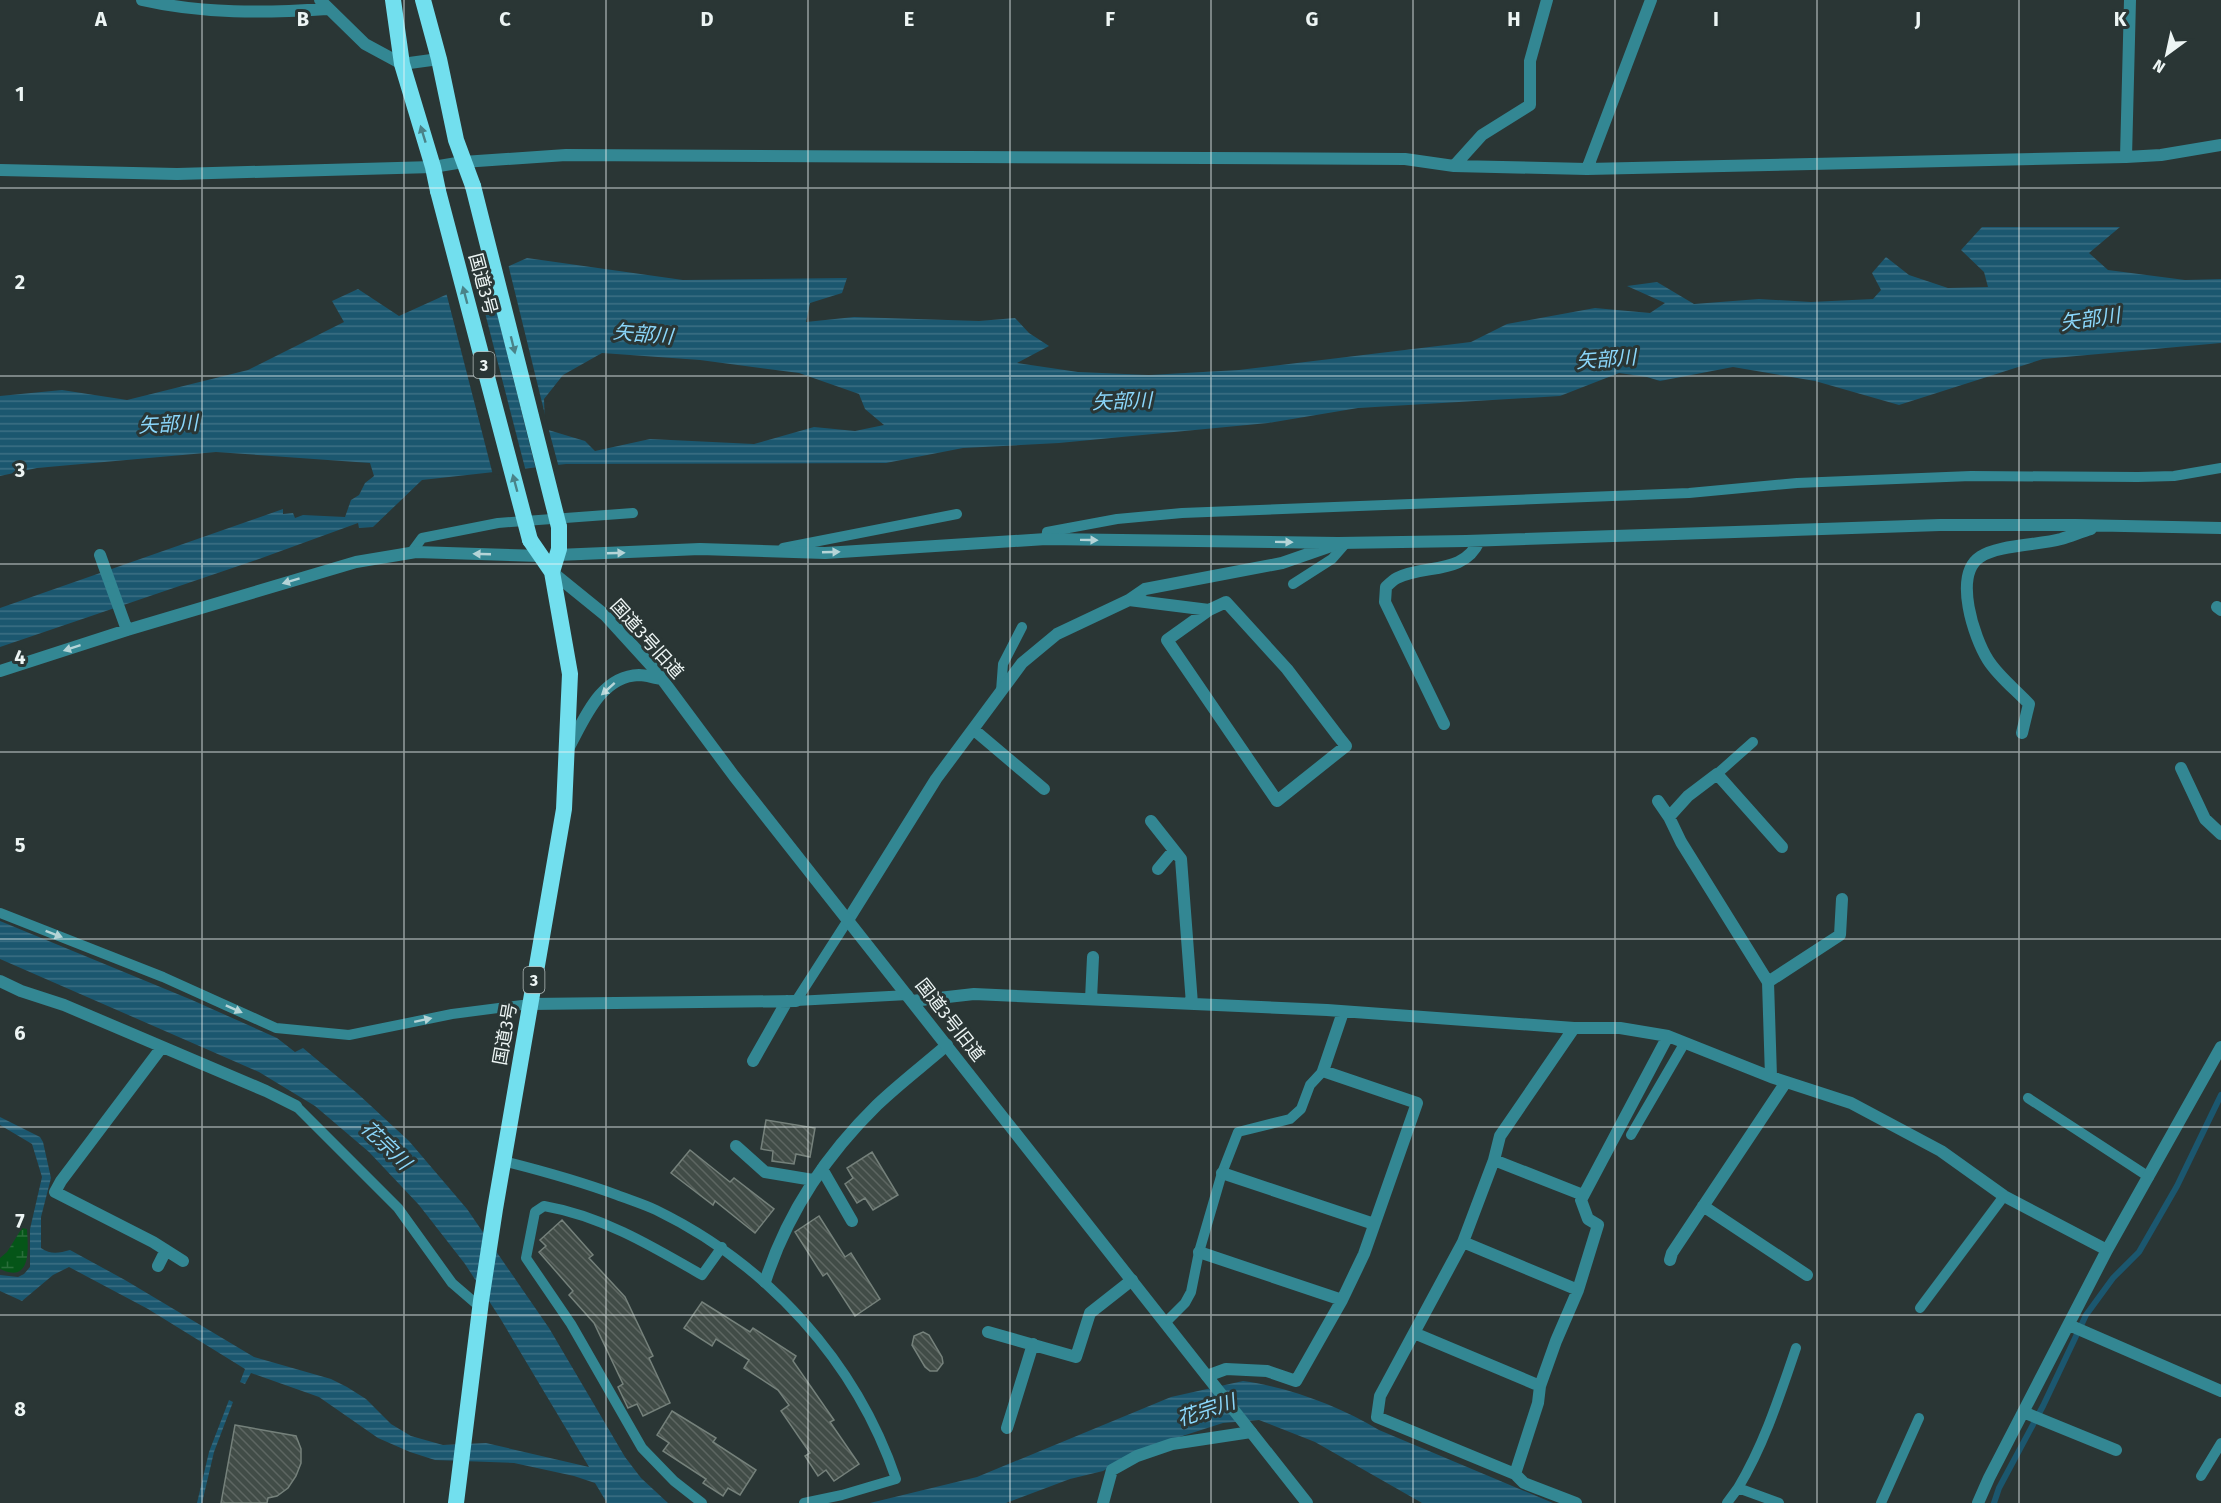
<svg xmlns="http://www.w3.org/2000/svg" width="2221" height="1503" font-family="'Fira Sans','Noto Sans JP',sans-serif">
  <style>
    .wetland { fill: url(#wetland-marsh) }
    .water { fill: url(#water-rules); fill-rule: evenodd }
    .pier { fill: #2a3635 }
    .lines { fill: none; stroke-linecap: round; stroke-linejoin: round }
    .stream { stroke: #1b576f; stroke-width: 6 }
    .building { fill: url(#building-back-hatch); stroke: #75817b; stroke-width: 1.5 }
    .service { stroke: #338793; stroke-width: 10 }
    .minor { stroke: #338793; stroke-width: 12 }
    .tertiary { stroke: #338793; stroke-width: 12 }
    .trunk { stroke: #72dfee; stroke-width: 16 }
    .trunk-bridge { stroke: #72dfee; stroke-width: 16 }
    .oneway { fill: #4a8288 }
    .oneway2 { fill: #b5d4d7 }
    .grid { fill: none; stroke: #edf5f4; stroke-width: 1.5; stroke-opacity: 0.55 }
    .labels { text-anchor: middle; stroke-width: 6; stroke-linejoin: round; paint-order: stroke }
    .shield { fill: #2a3635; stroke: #b2bcbb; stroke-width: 1.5 }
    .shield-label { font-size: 16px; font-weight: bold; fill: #edf5f4 }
    .street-label { font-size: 18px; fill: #edf5f4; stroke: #2a3635 }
    .water-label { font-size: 20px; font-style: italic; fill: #8bd7fb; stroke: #2a3635 }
    .grid-label { font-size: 20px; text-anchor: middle; font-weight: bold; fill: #edf5f4; stroke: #2a3635; stroke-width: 6; stroke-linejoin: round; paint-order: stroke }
  </style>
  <defs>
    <pattern id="wetland-marsh" width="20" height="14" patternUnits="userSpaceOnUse" patternTransform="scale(1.5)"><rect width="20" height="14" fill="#055518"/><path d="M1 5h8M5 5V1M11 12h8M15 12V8" fill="none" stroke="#2a6e3a"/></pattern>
    <pattern id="water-rules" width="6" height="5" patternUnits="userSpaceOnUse" patternTransform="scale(1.5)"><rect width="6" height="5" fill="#1b576f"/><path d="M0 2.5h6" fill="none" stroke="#3c7084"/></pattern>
    <pattern id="building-back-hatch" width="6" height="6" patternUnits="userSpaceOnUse" patternTransform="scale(1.5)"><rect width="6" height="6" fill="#414c47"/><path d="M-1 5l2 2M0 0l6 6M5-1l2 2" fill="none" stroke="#5d6662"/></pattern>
  </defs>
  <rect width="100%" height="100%" fill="#2a3635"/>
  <path class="wetland" d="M22 1228 27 1229C28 1249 32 1284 0 1269V1258L7 1252Z"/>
  <path class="water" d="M1982 227H2120L2089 253 2108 270 2185 280 2221 279V343L2043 359 1899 405 1815 381 1733 367 1660 381 1647 377 1619 373 1560 396 1358 408 1268 423 1059 443 963 448 886 463 566 464 422 480 373 527 359 528 358 523 259 559 0 647V608L283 509V514L293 513 295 518 303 515 345 517 351 500 359 495 365 483 374 476 370 463 216 452 37 468 0 476V396L62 390 127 400 248 370 344 322 332 301 358 289 399 316 527 258 683 280 847 278 842 293 810 303 806 322 854 317 979 321 1015 318 1029 333 1049 346 1017 363 1078 372 1149 375 1239 370 1471 342 1507 324 1595 308 1650 313 1665 303 1627 286 1657 282 1694 304 1759 299 1811 302 1873 299 1881 290 1872 273 1886 257 1909 275 1948 288 1988 287 1984 272 1961 250ZM602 353 700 360 799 373 859 394 865 409 884 425 855 431 814 427 754 444 650 439 595 451 585 441 545 429 544 399 563 375Z
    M0 921 192 1000 277 1038 295 1052 303 1048 357 1093 409 1141 467 1209 549 1328 625 1457 641 1478 668 1503H607L595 1483 574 1476 514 1463 435 1460 410 1452 378 1438 319 1397 251 1373 245 1384 240 1382 245 1369 148 1309 69 1267 53 1275 22 1301 0 1291V1275L18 1277 24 1274 30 1267V1229L42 1177 32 1144 0 1125V1117L40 1137 43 1142 51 1178 41 1217V1248C51 1255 59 1253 70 1250L125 1280 254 1357 331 1379 347 1387 366 1399 391 1424 411 1436 443 1445 486 1443 589 1467 500 1318 465 1264 419 1205 369 1152 315 1106 259 1072 0 959Z
    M1243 1381C1288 1387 1340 1406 1379 1430L1553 1503H1422L1315 1442 1259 1420 1223 1423 1173 1439 1133 1454 1103 1471 1070 1479 1006 1503H870L977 1477 1171 1397Z
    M229 1400 233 1402 214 1452 202 1503H197L209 1452Z"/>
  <path class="pier" d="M508 264 548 427 559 468 536 470 487 273Z
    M476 278 526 472 493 475 446 292Z"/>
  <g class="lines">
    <path class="stream" d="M1994 1503 1999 1488 2043 1406 2086 1315 2113 1278 2139 1252 2177 1186 2221 1095"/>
  </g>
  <path class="building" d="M766 1120 815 1128 810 1157 796 1154 794 1164 772 1161 773 1151 761 1149Z
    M690 1150 730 1182 734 1178 774 1209 755 1233 715 1201 713 1205 671 1173Z
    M872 1152 898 1195 873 1210 865 1198 857 1203 845 1184 853 1178 847 1168Z
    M819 1216 845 1257 851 1253 880 1299 855 1316 827 1273 823 1276 795 1232Z
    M562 1220 593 1255 589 1258 625 1297 653 1356 649 1358 670 1403 643 1416 637 1404 628 1408 618 1387 623 1384 594 1323 569 1295 573 1291 539 1252 546 1246 540 1240Z
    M702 1302 750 1332 753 1328 796 1356 793 1361 834 1420 830 1422 859 1464 834 1481 826 1470 818 1476 805 1456 810 1453 781 1411 789 1405 778 1390 744 1368 749 1360 716 1339 712 1346 684 1328Z
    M923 1332 929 1335 942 1357 943 1363 937 1371H930L925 1367 912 1345 914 1336Z
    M672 1411 716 1438 713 1442 756 1470 740 1495 728 1488 723 1496 703 1483 706 1479 663 1451 669 1443 657 1435Z
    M235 1425 296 1436 301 1449V1463L296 1476 288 1488 277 1496 268 1498 267 1503H221Z"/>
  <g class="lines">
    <path class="service" d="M1046 539 1047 532 1117 519 1182 513 1689 493 1797 483 1971 476 2138 477 2174 476 2221 468
      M783 548 957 514
      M411 553 422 538 498 523 633 513
      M1293 584 1332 559 1346 543
      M1001 691 1003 664 1022 627
      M1717 774 1753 742
      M0 913 163 977 276 1028 349 1035 452 1014 530 1004
      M796 1001 908 995
      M796 1001 848 920
      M2028 1098 2149 1177
      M296 1106 398 1208 452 1283 481 1308
      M1631 1135 1684 1044
      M503 1161C543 1171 579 1181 617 1195 630 1200 643 1204 656 1210 767 1264 856 1361 896 1479L842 1495 804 1503
      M1920 1308 2004 1196
      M1165 1323 1185 1303 1191 1292 1199 1252 1222 1173 1238 1132 1290 1119 1301 1109 1310 1085 1323 1071
      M2201 1476 2221 1443
      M1738 1488C1764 1445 1780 1395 1796 1348
      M702 1503 674 1481 642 1448 571 1324 526 1258 535 1212 544 1206C602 1216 652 1246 702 1275L722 1247
      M1727 1503 1738 1488 1779 1503
      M1881 1503 1919 1418"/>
    <path class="minor" d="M142 0C202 14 265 13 327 9
      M320 0 365 44 402 64 439 59
      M2126 157 2130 0
      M1454 166 1482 135 1530 105V61L1547 0
      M1587 169 1651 0
      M0 170 177 174 433 167 463 162 566 155 1405 159 1454 166 1587 169 2126 157 2161 155 2221 145
      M100 555 127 630
      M557 555 700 549 825 553 1046 539 1338 543 1466 541 1940 525H2076L2221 528
      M1129 600 1209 610 1226 602 1287 669 1338 736 1346 746 1277 801 1167 640 1209 610
      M2217 607 2221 610
      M0 671 127 630 356 562 416 552 541 556
      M1444 724 1385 602 1386 587C1389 584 1393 580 1397 578 1425 564 1464 575 1479 541
      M973 729 1044 789
      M2022 733 2029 704C2016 690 1998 676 1988 660 1974 638 1953 575 1980 557 1997 545 2039 545 2061 539 2071 536 2081 532 2091 529
      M2181 768 2205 819 2221 834
      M1658 801 1669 817
      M1151 821 1181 859 1192 1004
      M1158 869 1174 850
      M848 920 936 779 1022 663 1057 634 1129 600 1145 589 1282 563 1331 546
      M0 981 21 991 64 1005 266 1091 296 1106
      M1768 982 1840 935 1842 899
      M1091 999 1093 957
      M912 1001 974 994 1327 1010 1574 1028H1620L1668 1036 1771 1077 1851 1103 1941 1151 2004 1196 2107 1250
      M530 1004 796 1001
      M1574 1028 1500 1136 1494 1160 1463 1242 1380 1396 1377 1417 1515 1474 1538 1403 1540 1386 1556 1341 1578 1290 1598 1225 1588 1219 1581 1200 1668 1036
      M162 1047 61 1181 55 1192 153 1242 183 1261
      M753 1061 787 1001
      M1771 1077 1768 982 1681 842 1669 817 1688 796 1717 774 1782 847
      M736 1146 765 1172 813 1180
      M1494 1160 1583 1195
      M822 1169 852 1221
      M1222 1173 1374 1224
      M1703 1206 1807 1275
      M1463 1242 1578 1290
      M1199 1252 1342 1300
      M1670 1260 1672 1253 1786 1082
      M158 1266 166 1250
      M765 1282C787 1213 825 1156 877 1105 899 1084 924 1065 947 1045
      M2069 1325 2221 1391
      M988 1332 1076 1357 1090 1313 1132 1280
      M1414 1333 1540 1386
      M1207 1376 1226 1369 1267 1371 1296 1381 1342 1300 1364 1254 1417 1103 1323 1071 1343 1012
      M2023 1412 2116 1450
      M1007 1428 1033 1344
      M1515 1474 1524 1483 1576 1503
      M1103 1503 1112 1470 1137 1456 1172 1444 1251 1432
      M1978 1503 1989 1478 2107 1250 2221 1047"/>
    <path class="tertiary" d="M552 572 605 615 656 671 734 776 1307 1503
      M568 749C584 720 600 676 639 675 646 675 654 678 662 679"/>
    <path class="trunk" d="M393 0 402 64 433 167 438 191
      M423 0 439 59 456 140 473 186
      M552 572 559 549V527
      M456 1503 481 1301 495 1209 564 809 570 674 552 572 530 540"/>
    <path class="trunk-bridge" d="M473 186 559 527
      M438 191 530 540"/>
  </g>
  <defs><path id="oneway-solid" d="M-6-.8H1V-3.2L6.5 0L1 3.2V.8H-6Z" transform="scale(1.5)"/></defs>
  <g class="oneway">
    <use href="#oneway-solid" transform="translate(423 134) rotate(-107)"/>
    <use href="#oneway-solid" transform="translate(465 295) rotate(-105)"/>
    <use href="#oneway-solid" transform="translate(513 345) rotate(76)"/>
    <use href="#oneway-solid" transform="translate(515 483) rotate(-105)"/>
  </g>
  <g class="oneway2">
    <use href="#oneway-solid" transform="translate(1089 540) rotate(1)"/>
    <use href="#oneway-solid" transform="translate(1284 542) rotate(1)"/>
    <use href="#oneway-solid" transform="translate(831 552) rotate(-2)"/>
    <use href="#oneway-solid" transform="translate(616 553) rotate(-2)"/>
    <use href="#oneway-solid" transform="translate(482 554) rotate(-178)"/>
    <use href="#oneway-solid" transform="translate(291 581) rotate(163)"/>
    <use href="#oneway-solid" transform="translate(72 648) rotate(162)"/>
    <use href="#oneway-solid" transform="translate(608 689) rotate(138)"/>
    <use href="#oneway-solid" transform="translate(54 934) rotate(21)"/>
    <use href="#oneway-solid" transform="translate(234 1009) rotate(24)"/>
    <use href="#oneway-solid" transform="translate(423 1020) rotate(-12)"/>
  </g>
  <path class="grid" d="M202 0V1503M404 0V1503M606 0V1503M808 0V1503M1010 0V1503M1211 0V1503M1413 0V1503M1615 0V1503M1817 0V1503M2019 0V1503M0 188H2221M0 376H2221M0 564H2221M0 752H2221M0 939H2221M0 1127H2221M0 1315H2221"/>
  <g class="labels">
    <g class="shield">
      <rect x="473.5" y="352" width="21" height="26" rx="4.5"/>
      <rect x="523.5" y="967" width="21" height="26" rx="4.5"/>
    </g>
    <g class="shield-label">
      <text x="484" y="371">3</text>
      <text x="534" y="986">3</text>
    </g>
    <g class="street-label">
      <text transform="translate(483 284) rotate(75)" y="6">国道3号</text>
      <text transform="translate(647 639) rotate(48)" y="6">国道3号旧道</text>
      <text transform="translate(950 1020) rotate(52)" y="6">国道3号旧道</text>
      <text transform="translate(505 1034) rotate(-80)" y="6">国道3号</text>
    </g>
    <g class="water-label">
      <text transform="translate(2090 319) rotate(-8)" y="7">矢部川</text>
      <text transform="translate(643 334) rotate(5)" y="7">矢部川</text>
      <text transform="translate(1606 359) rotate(-4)" y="7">矢部川</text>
      <text transform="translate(1122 401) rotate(-2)" y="7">矢部川</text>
      <text transform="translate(168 424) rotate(-3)" y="7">矢部川</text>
      <text transform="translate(386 1145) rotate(44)" y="7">花宗川</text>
      <text transform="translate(1206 1410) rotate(-18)" y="7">花宗川</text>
    </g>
  </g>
  <g class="grid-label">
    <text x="101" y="26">A</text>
    <text x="303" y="26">B</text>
    <text x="505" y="26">C</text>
    <text x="707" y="26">D</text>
    <text x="909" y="26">E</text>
    <text x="1110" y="26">F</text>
    <text x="1312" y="26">G</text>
    <text x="1514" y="26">H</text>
    <text x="1716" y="26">I</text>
    <text x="1918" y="26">J</text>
    <text x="2120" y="26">K</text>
    <text x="20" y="101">1</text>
    <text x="20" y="289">2</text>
    <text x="20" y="477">3</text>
    <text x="20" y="664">4</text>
    <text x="20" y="852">5</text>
    <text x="20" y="1040">6</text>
    <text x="20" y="1228">7</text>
    <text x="20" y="1416">8</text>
  </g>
  <g transform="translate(2167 54) rotate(213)" stroke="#2a3635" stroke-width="4.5" paint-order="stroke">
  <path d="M0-4.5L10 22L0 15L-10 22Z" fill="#edf5f4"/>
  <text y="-9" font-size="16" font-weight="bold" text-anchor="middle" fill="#edf5f4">N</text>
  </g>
</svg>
